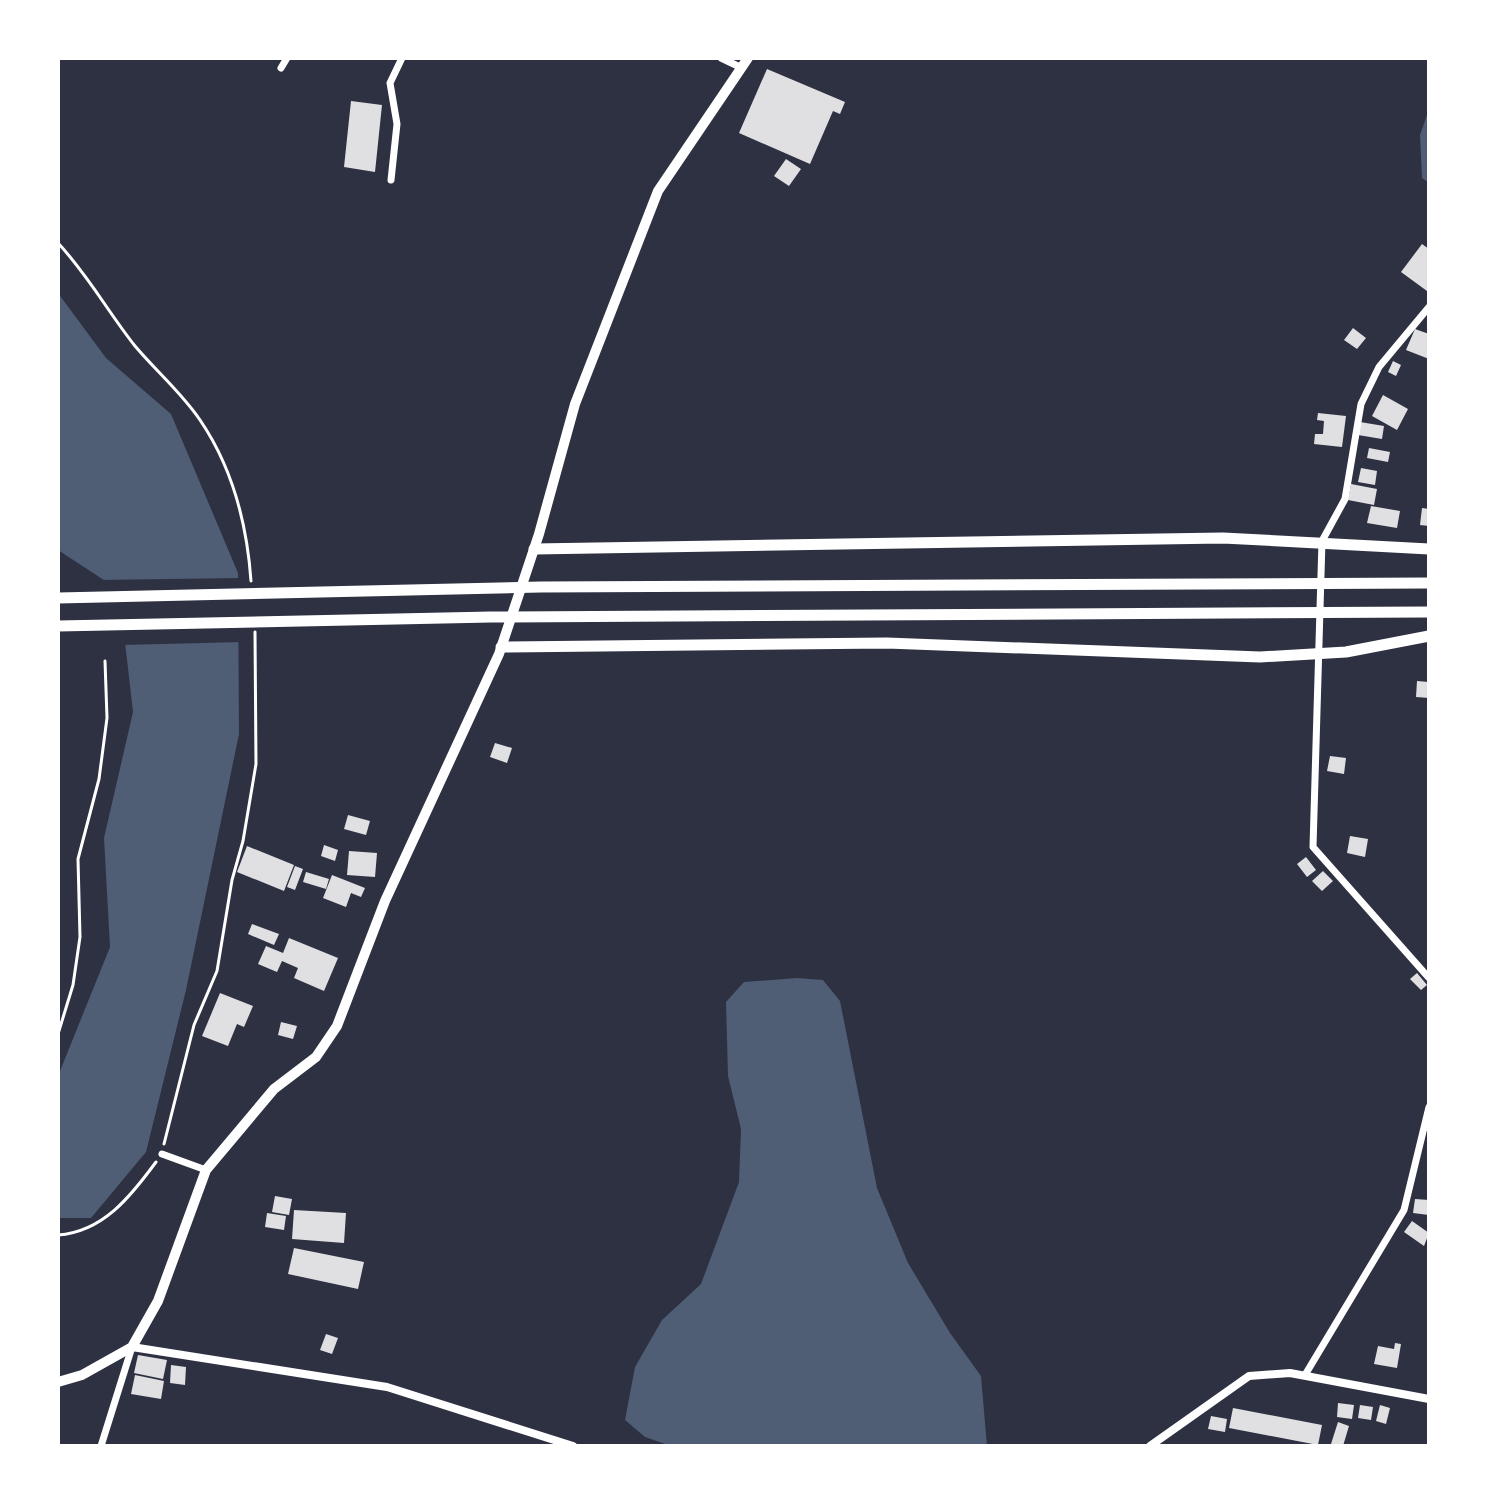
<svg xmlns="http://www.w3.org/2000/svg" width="1487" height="1504" font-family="'Space Grotesk',sans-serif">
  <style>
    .water { fill: #4f5d75 }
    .pier { fill: #2d3142 }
    .building { fill: #e0e0e3 }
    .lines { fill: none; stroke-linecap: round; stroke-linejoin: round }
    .path { stroke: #fff; stroke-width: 3 }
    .minor { stroke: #fff; stroke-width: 7 }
    .tertiary { stroke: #fff; stroke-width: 8 }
    .primary { stroke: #fff; stroke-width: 10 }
    .trunk { stroke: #fff; stroke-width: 11 }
  </style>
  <rect width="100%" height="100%" fill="#2d3142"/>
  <path class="water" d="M1429 109V183L1422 178 1420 135Z
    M58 293 106 358 171 414 238 573 239 734 186 990 146 1152 91 1218H58V1076L110 947 104 838 133 712 119 590 58 550Z
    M797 978 823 980 840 1001 877 1188 908 1263 950 1333 981 1376 987 1446H671L645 1437 625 1420 635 1367 662 1320 701 1284 739 1182 741 1129 728 1076 726 1002 744 982Z"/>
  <path class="pier" d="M242 578V642L121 645 116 593 97 580Z"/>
  <path class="building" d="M767 69 845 102 840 114 833 111 810 164 739 133Z
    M351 101 382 105 375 172 344 167Z
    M786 159 801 169 789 186 774 176Z
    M1422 244 1429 249 1427 291 1401 272Z
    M1353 328 1366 338 1357 349 1344 340Z
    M1415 329 1429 334V359L1406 350Z
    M1393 361 1401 365 1396 376 1388 372Z
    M1383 395 1408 409 1397 430 1372 416Z
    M1318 413 1346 416 1342 447 1314 444 1315 434H1323L1324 421 1317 420Z
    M1360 422 1384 426 1382 439 1358 435Z
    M1369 448 1390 452 1388 462 1367 458Z
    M1361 468 1377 471 1375 485 1358 482Z
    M1351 484 1377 489 1374 505 1348 500Z
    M1371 506 1400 511 1397 528 1367 523Z
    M1422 508 1429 509V526L1420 525Z
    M1417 681 1429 682V698L1416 697Z
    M495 743 512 748 507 763 490 757Z
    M1330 756 1346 758 1344 774 1327 771Z
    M348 815 370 821 366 835 344 829Z
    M1350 836 1368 839 1365 857 1347 853Z
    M324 845 338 850 335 861 321 856Z
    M247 846 294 865 284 891 237 872Z
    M349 851 377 853 375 877 347 875Z
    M1306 857 1316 870 1307 877 1297 864Z
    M295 866 303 869 295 890 287 887Z
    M1323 871 1333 881 1322 891 1312 881Z
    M306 872 329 879 326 889 303 882Z
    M332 875 365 888 361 897 351 893 346 907 323 898Z
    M252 924 279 934 274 945 248 934Z
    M289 938 338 958 324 991 294 978 298 968 282 961 277 972 258 964 266 946 283 953Z
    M1417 973 1427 985 1421 990 1410 979Z
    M220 993 253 1006 244 1027 237 1024 228 1046 202 1036Z
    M281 1022 297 1026 293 1039 278 1035Z
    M275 1196 292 1199 289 1215 272 1212Z
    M1415 1199 1429 1200V1215L1413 1213Z
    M294 1210 346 1213 344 1243 292 1239Z
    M267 1213 286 1216 284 1230 265 1227Z
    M1412 1221 1429 1233 1424 1246 1404 1232Z
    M294 1248 364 1262 358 1289 288 1274Z
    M326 1334 338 1338 332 1354 320 1350Z
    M1395 1343 1401 1344 1397 1368 1374 1364 1378 1346 1394 1349Z
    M138 1355 167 1360 163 1379 134 1373Z
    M171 1365 186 1367 185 1385 170 1383Z
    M135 1375 164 1381 161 1399 131 1394Z
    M1338 1403 1354 1405 1352 1419 1337 1417Z
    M1360 1405 1373 1407 1371 1420 1358 1418Z
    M1380 1405 1390 1408 1386 1424 1376 1421Z
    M1233 1408 1322 1425 1318 1445 1229 1428Z
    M1211 1416 1227 1419 1225 1432 1208 1429Z
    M1338 1422 1349 1426 1343 1446 1331 1444Z"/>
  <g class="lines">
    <path class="path" d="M58 243C88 275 108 312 135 346 156 371 182 393 200 420 232 467 247 524 251 581
      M58 1034 73 985 80 937 78 859 99 779 107 718 105 661
      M164 1144 194 1025 217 971 232 880 243 841 256 764 255 632
      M58 1235C103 1232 131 1196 156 1162"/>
    <path class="minor" d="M721 58 742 68
      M281 68 287 58
      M391 180 397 124 390 83 402 58
      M1429 307 1379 367 1361 404 1345 499 1322 541 1313 847 1429 978
      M162 1154 206 1170
      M1305 1375 1404 1210 1429 1107
      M101 1446 132 1347"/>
    <path class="tertiary" d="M132 1347 387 1387 573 1446
      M1150 1446 1249 1376 1290 1373 1429 1399"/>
    <path class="primary" d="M58 1382 82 1375 132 1347 158 1301 206 1170 274 1089 316 1057 337 1026 385 901 499 654 539 534 575 404 658 191 748 58"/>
    <path class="trunk" d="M534 549 1223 538 1429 549
      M58 598 541 587 1429 583
      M58 626 491 617 1429 612
      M501 647 887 643 1260 657 1346 652 1429 636"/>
  </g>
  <rect width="1487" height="1504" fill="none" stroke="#ffffff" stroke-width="120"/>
</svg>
